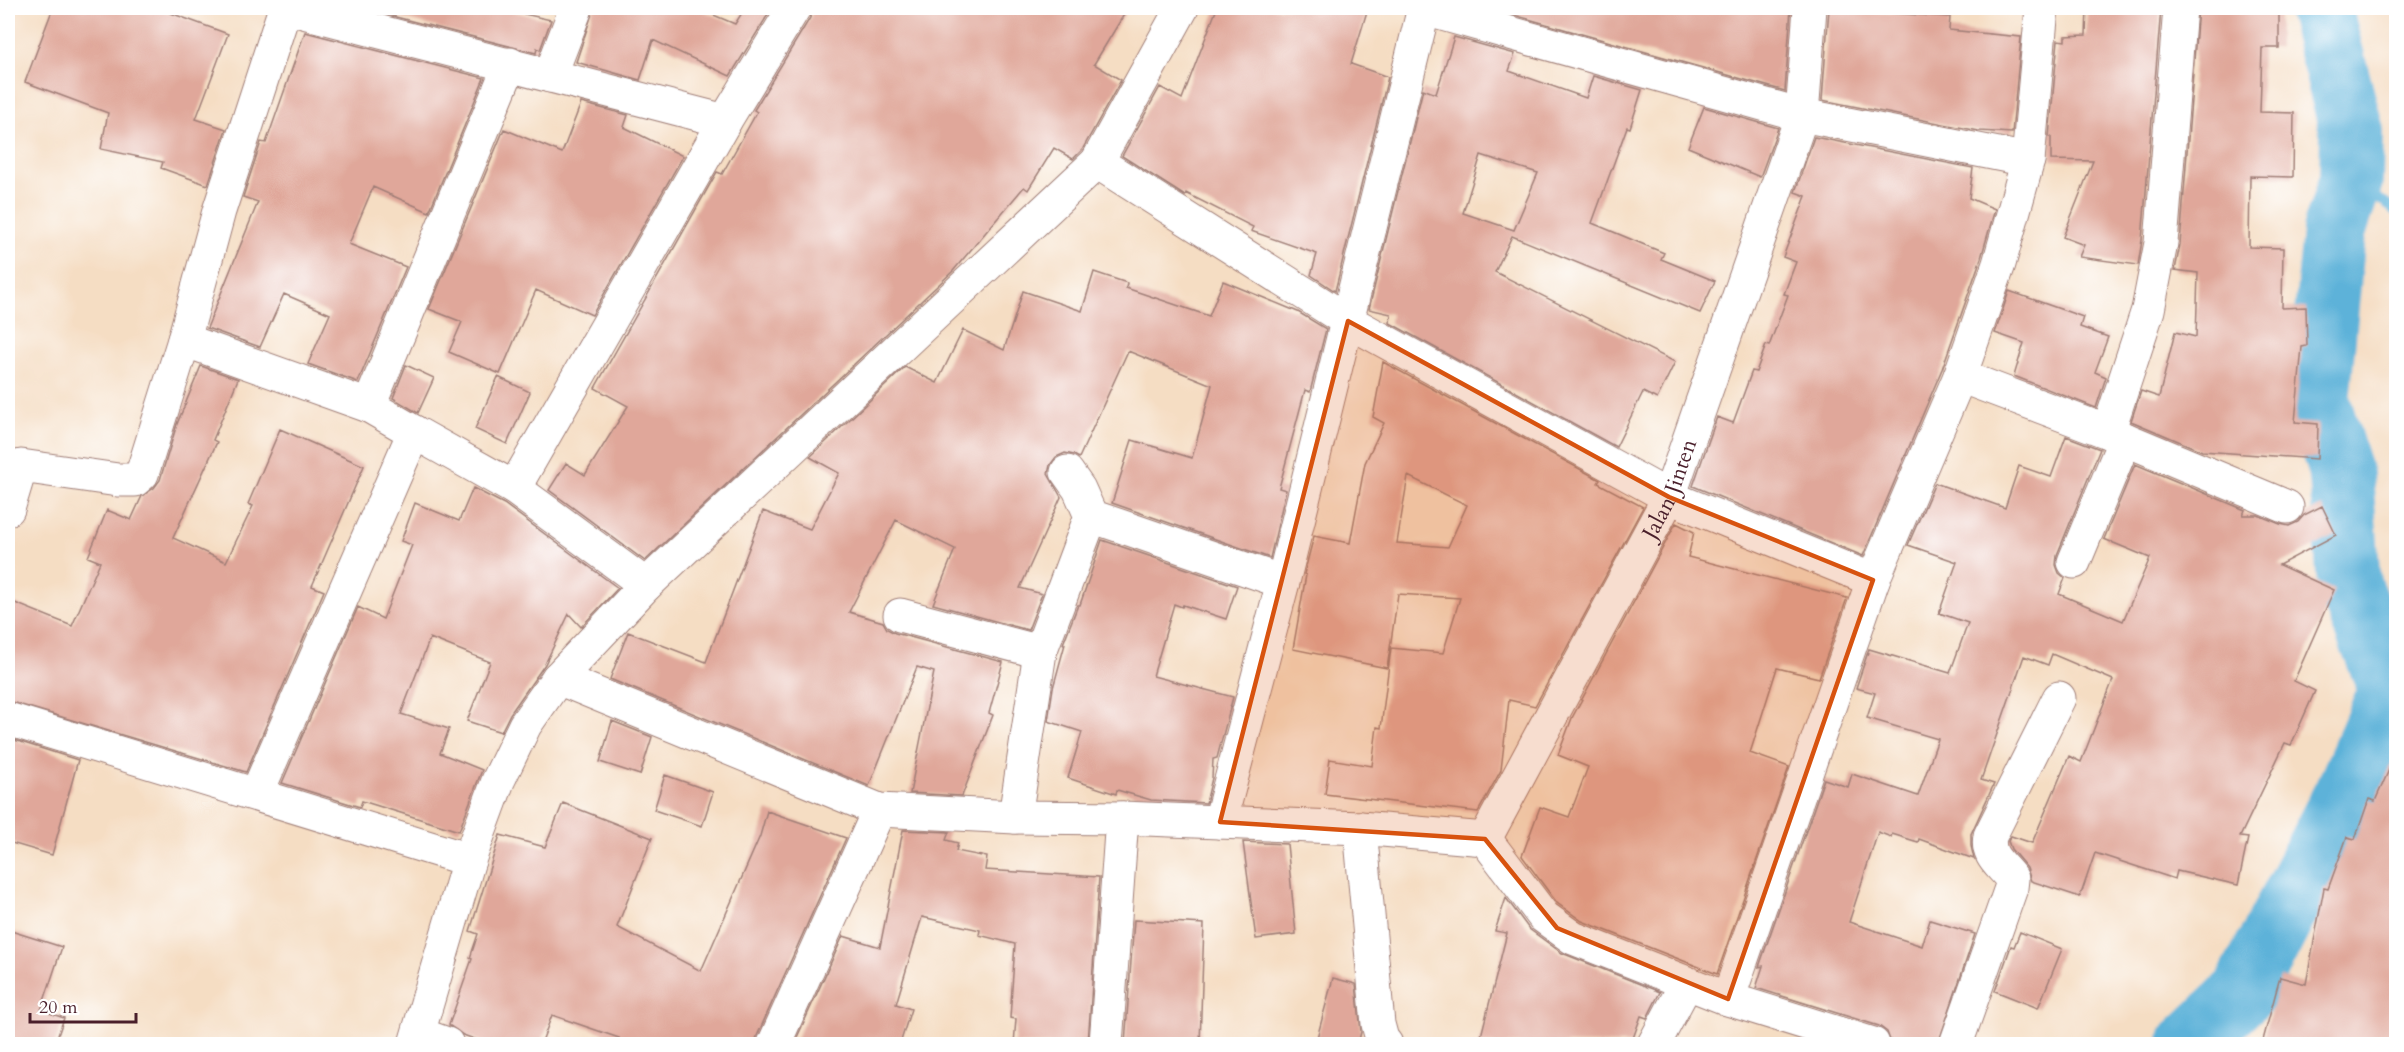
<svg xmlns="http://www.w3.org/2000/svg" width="2404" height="1052" font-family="Cardo,serif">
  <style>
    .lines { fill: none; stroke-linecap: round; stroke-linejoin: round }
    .stream { stroke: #5db2d9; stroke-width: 10 }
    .river { stroke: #5db2d9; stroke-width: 64 }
    .building { fill: #e0a79a; fill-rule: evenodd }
    .minor-casing { stroke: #a07e77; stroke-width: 35 }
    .minor { stroke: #fff; stroke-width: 33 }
    .marked { fill: #d8530f; fill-opacity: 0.2; stroke: #d8530f; stroke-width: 4.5; stroke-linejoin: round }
    .labels { text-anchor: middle; stroke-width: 4.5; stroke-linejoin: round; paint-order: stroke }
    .street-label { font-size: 22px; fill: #4a1f2b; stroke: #fff }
  </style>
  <rect width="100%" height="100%" fill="#fff"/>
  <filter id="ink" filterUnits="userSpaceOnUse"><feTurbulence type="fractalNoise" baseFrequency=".0167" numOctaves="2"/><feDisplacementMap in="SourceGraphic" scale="12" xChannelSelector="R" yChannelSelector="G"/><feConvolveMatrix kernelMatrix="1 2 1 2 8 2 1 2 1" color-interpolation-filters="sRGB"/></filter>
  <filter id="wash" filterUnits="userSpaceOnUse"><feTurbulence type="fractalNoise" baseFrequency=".008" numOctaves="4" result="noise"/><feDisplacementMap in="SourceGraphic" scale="24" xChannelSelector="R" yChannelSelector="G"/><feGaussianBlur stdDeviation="1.35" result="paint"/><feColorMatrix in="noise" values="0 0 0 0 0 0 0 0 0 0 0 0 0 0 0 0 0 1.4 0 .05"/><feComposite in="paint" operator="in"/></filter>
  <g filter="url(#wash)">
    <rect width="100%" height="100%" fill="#f5ddc3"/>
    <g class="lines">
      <path class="stream" d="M2351 180 2396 211"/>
      <path class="river" d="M2190 1044 2244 992 2351 783 2391 690 2349 585 2341 475 2318 400 2334 232 2351 180 2352 132 2320 8"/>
    </g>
    <g id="blocks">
      <path class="building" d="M53 8H157L228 34 196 119 226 129 208 185 161 168 163 162 101 149 108 113 25 82Z
        M361 8H498L551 20 540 50 537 48 536 53Z
        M594 8H697L735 24 745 8H772L730 76 653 40 640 80 576 62Z
        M813 8H1128L1094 64 1121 80 1082 150 1073 159 1054 148 1028 190 1024 187 953 271 645 561 549 490 566 463 585 475 628 406 595 388 717 172 722 174 757 112 754 110 810 18Z
        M1217 8H1368L1351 64 1388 77 1335 291 1311 275 1317 254 1251 231 1253 227 1186 193 1185 196 1122 156 1160 87 1182 99Z
        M1489 8H1791L1785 91Z
        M2087 8H2161L2142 240 2138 265 2079 257 2084 245 2063 237 2093 161 2051 160V137H2049L2058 40 2065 41V36L2086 35Z
        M2198 8H2279V48H2262L2260 112 2294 113 2293 177 2250 176 2249 247 2283 248 2282 308 2306 307 2307 346 2302 347 2295 422 2318 424 2317 459 2202 451 2131 421 2141 391 2159 397 2175 332 2196 337 2198 273 2175 270 2180 245Z
        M1829 9 1950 17 1949 30 2021 37 2012 133 1979 131 1822 100Z
        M305 32 484 78 429 212 373 187 349 244 406 267 358 382 308 364 330 314 284 294 260 347 207 328 258 202 243 197 261 142 266 143Z
        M1454 37 1515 54 1509 71 1586 98 1593 76 1642 90 1630 128 1627 127 1592 223 1664 253 1661 259 1715 281 1700 313 1512 236 1495 272 1675 362 1657 399 1643 392 1616 447 1390 323 1391 314 1369 309 1423 89 1436 94ZM1481 155 1538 173 1514 230 1463 213Z
        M581 103 628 115 624 127 683 156 592 315 536 290 500 374 449 352 462 322 429 309 504 129 562 153Z
        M1704 107 1778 128 1760 177 1688 147Z
        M1814 137 1973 168 1969 198 1995 209 1981 258 1942 369 1863 556 1693 486 1717 417 1733 423 1752 371 1756 372 1766 345 1769 346 1788 295 1784 294 1796 262 1783 257 1806 196 1795 192Z
        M1094 272 1127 283 1126 288 1209 316 1223 281 1298 312 1326 329 1310 392 1305 390 1279 488 1286 490 1270 558 1112 503 1132 440 1192 458 1212 385 1128 351 1079 458 1074 455 1065 453 1056 457 1050 465 1048 474 1061 497 1020 588 1042 594 1028 630 933 604 955 549 896 520 849 612 883 622 887 629 895 633 1003 662 989 713 993 715 962 796 910 793 934 672 917 667 869 786 610 679 628 632 706 662 763 511 810 529 839 473 810 457 905 367 937 383 963 330 1004 350 1023 291 1082 311Z
        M2009 291 2083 317 2080 327 2108 337 2095 372 2106 377 2096 408 2014 376 2024 343 1995 333Z
        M1383 362 1600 480 1598 483 1643 507 1535 706 1509 700 1501 770 1478 812 1325 794 1330 759 1372 766 1377 727 1381 728 1391 648 1443 653 1460 598 1398 594 1387 668 1293 649 1306 575 1304 574 1314 536 1350 543 1365 463 1384 423 1373 417ZM1408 476 1467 505 1448 547 1397 543Z
        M406 365 434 378 418 413 393 398Z
        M201 366 238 379 213 440 217 442 173 538 226 562 253 506 248 504 280 429 364 466 312 586 324 591 246 772 8 701V600L72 626 100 562 88 557 107 510 131 520 142 496 154 488 160 480 177 424Z
        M498 377 530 392 507 444 475 429Z
        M2066 436 2100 449 2057 555 2056 565 2059 573 2065 578 2059 594 2123 621 2150 558 2104 539 2135 464 2245 510 2243 515H2258L2280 524 2289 526 2298 522 2304 515 2322 506 2336 535 2279 565 2334 590 2294 681 2315 691 2291 745 2285 743 2240 837 2248 838 2238 885 2177 871 2175 879 2095 853 2080 897 2031 881 2027 868 2011 849 2008 841 2011 836 2032 843 2069 756 2081 762 2113 680 2052 654 2048 665 2024 656 1981 780 1994 784 1971 834V846L1974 859 1919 839 1918 842 1892 834 1891 837 1878 832 1849 922 1922 946 1930 920 1975 934 1938 1044H1896L1891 1043 1887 1032 1879 1026 1756 988 1763 966 1759 967 1824 779 1848 787 1852 774 1918 796 1938 739 1867 718 1875 693 1856 688 1869 649 1950 673 1968 623 1939 613 1957 562 1908 545 1935 483 2005 508 2019 466 2051 477Z
        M473 488 504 504 618 588 581 627 569 614 545 664 510 714 501 732 467 721 490 662 430 638 401 714 449 729 440 753 482 770 459 831 362 801 360 807 282 783 358 607 383 619 412 545 401 541 415 503 459 521Z
        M1676 523 1694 532 1688 557 1847 598 1819 678 1777 668 1750 753 1789 767 1717 974 1582 921 1557 903 1522 856 1540 807 1569 817 1588 767 1558 755 1572 718Z
        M1102 540 1237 586 1226 619 1183 605 1182 607 1174 604 1153 676 1233 697 1217 758 1213 759 1212 778 1206 803 1151 800 1117 790 1116 794 1068 778 1082 732 1048 721 1053 688 1065 644H1063L1078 605H1080Z
        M612 721 652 737 640 775 600 762Z
        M8 738 78 760 52 855 8 842Z
        M2397 752V1044H2262L2280 977 2306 984 2324 888 2328 889 2347 837 2355 839 2369 799 2375 801Z
        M665 775 713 792 702 826 654 810Z
        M563 803 652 838 617 927 701 971 760 836 767 811 846 838 757 1036 755 1044H616L619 1038 552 1015 541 1044H489L463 1035 449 1025 472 959 470 958 478 934 470 931 500 835 545 847Z
        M903 830 949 832 946 840 958 843 956 851 987 857 985 870 1099 877 1088 1044H1014L1016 1019 1010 1018 1015 944 979 935 980 930 922 917 896 1004 911 1009 900 1044H794L843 936 880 947Z
        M1243 842 1287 844 1296 934 1256 939Z
        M1506 898 1529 929 1562 953 1660 992 1647 1018 1641 1016 1631 1044H1479L1507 933 1495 931Z
        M1134 920 1204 924 1200 1044H1125Z
        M8 930 62 947 41 1010 64 1018 55 1044H8Z
        M2020 932 2062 949 2038 1008 1995 991 2011 946 2014 947Z
        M1333 978 1356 984 1361 1032 1358 1044H1339L1317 1038Z"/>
    </g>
  </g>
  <g filter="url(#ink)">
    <use href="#blocks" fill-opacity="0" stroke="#a07e77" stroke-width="1.5"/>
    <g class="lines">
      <defs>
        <g id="minor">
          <path d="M288 8 725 121"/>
          <path d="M1421 8 1802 115 2028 160"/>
          <path d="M550 76 576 8"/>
          <path d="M1097 162 1348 321 1669 497 1873 580"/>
          <path d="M184 340 219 211 285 8"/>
          <path d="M1960 376 2108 432 2287 507"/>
          <path d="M369 406 510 64"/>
          <path d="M2108 432 2148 310 2161 243 2180 8"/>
          <path d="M514 488 646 585"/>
          <path d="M8 509 21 466 118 480H135L142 474 184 340 369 406 414 432"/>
          <path d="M1091 516 1283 582"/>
          <path d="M2074 562 2125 439"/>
          <path d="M900 615 1040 652"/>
          <path d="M558 678 879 810 1015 817 1122 818 1360 828 1485 839 1544 917 1573 938 1728 999 1873 1044"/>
          <path d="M8 719 469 860 415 1044"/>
          <path d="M257 793 414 432 514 488 725 121 794 8"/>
          <path d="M1015 817 1040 652 1091 516 1079 489 1067 472"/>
          <path d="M1220 822 1283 582 1424 8"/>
          <path d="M1360 828 1378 1024 1382 1039 1386 1044"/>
          <path id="s1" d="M1485 839 1669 497 1802 115 1810 8"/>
          <path d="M469 860 498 781 525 725 558 678 646 585 1097 162 1182 8"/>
          <path d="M1728 999 1873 580 1960 376 1999 264 2028 160 2042 8"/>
          <path d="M419 1034 447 1044"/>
          <path d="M774 1044 879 810"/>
          <path d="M1106 1044 1122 818"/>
          <path d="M1654 1044 1686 984"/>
          <path d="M1956 1044 2011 888 2012 879C2001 864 1986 857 1990 836L2059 698"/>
        </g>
      </defs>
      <use href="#minor" class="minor-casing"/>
      <use href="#minor" class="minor"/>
    </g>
  </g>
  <path class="marked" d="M1348 321 1669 497 1873 580 1728 999 1557 928 1485 839 1220 822Z"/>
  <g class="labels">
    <g class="street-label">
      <text dy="8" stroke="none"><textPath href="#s1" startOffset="396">Jalan Jinten</textPath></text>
    </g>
  </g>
  <rect width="2404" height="1052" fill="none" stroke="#fff" stroke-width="30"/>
  <path d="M30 1013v9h106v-9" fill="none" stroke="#4a1f2b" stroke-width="3"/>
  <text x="39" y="1013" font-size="18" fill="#4a1f2b" stroke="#ffffff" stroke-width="4.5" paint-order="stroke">20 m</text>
</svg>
